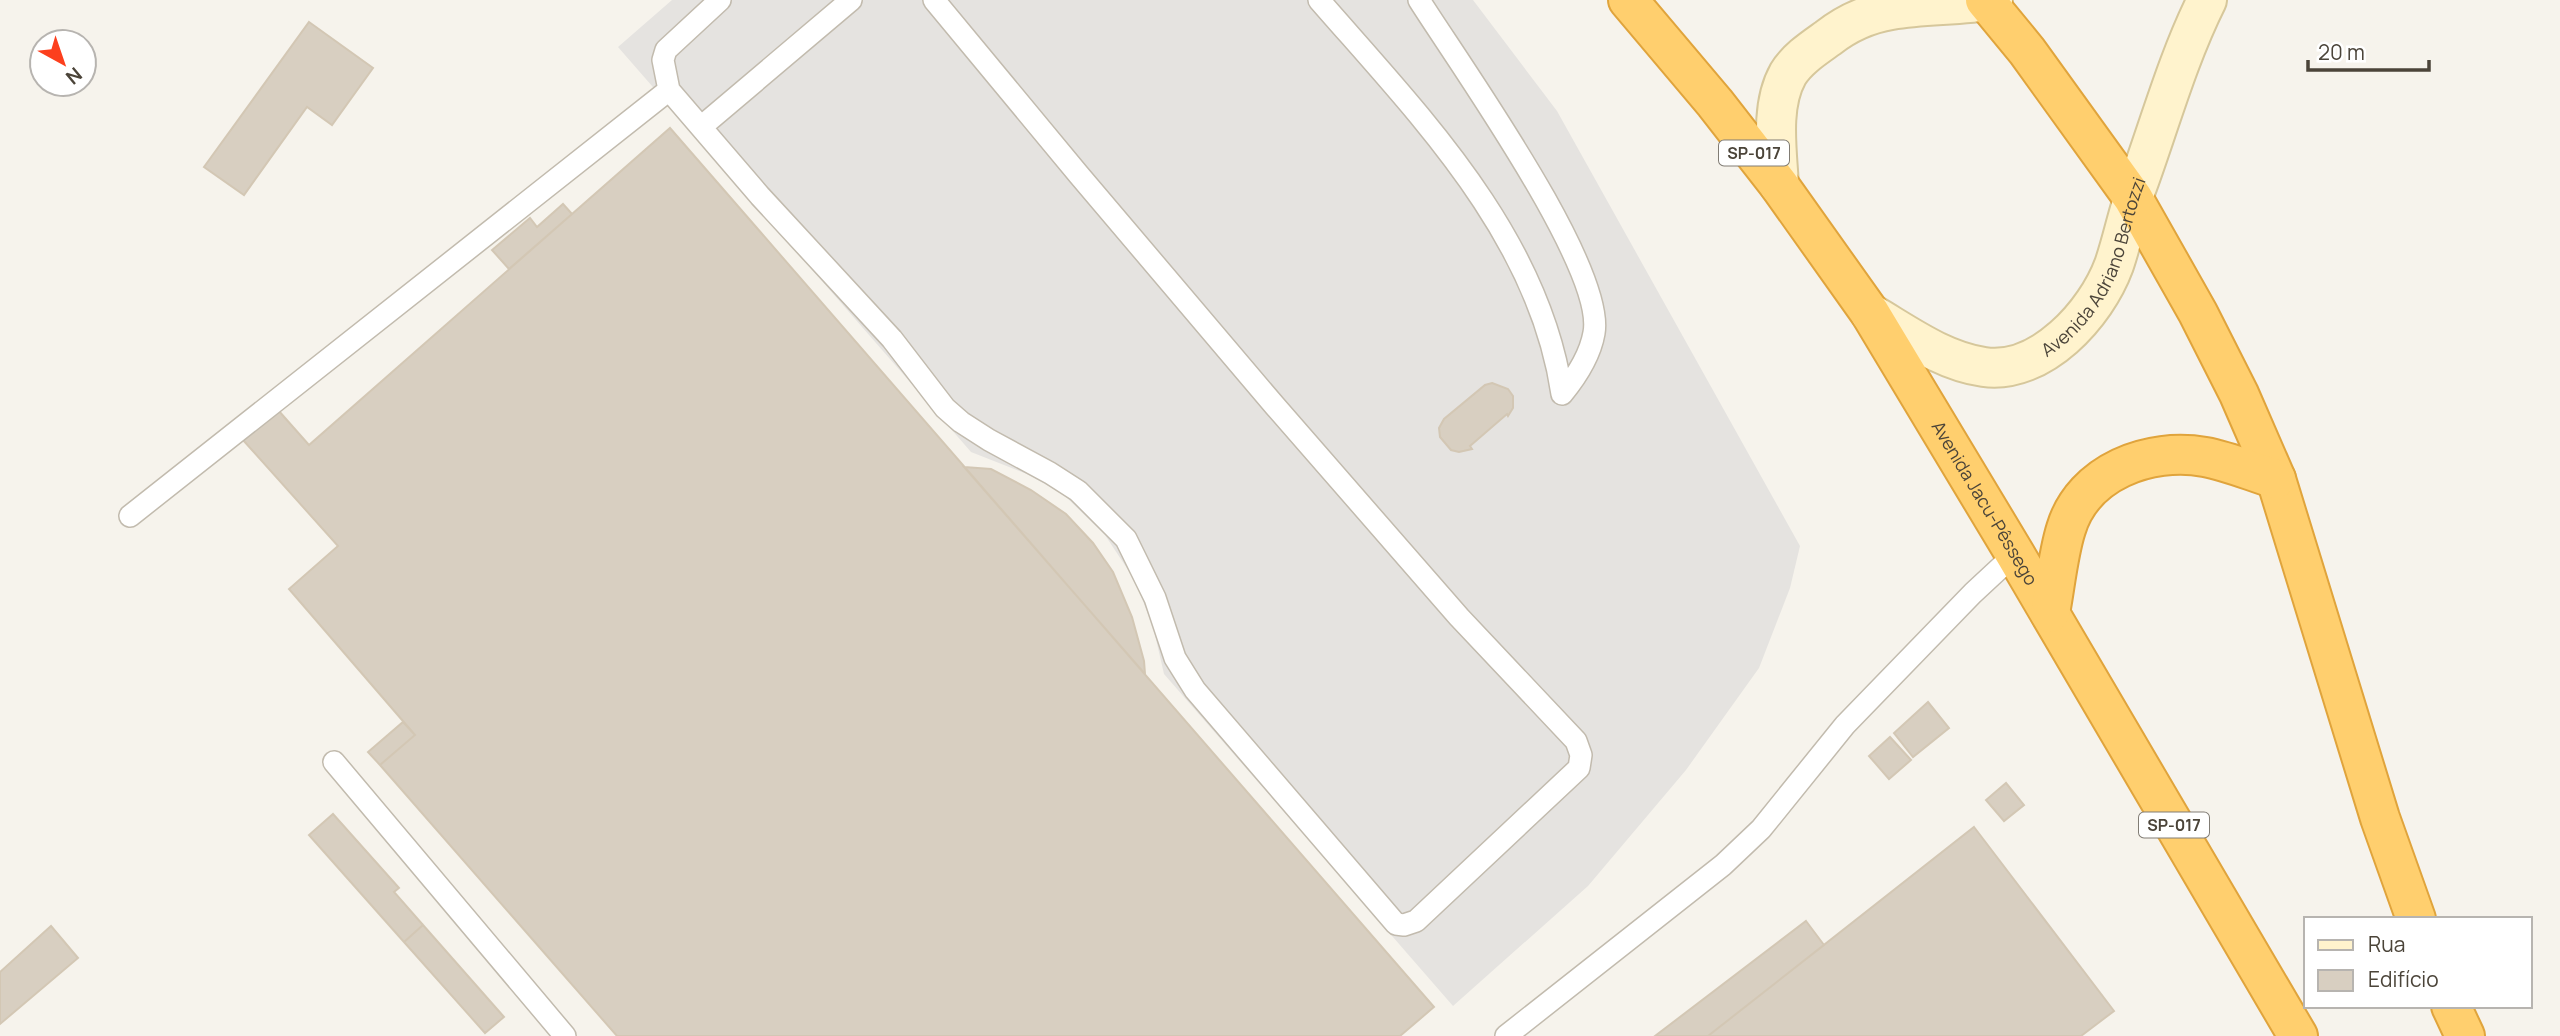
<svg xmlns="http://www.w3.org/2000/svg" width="2560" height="1036" font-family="Manrope,sans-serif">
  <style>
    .parking { fill: #e5e3e0 }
    .building { fill: #d8cfc1; stroke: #d3c7b4; stroke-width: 2 }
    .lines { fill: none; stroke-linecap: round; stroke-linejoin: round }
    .lane-casing { stroke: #c2bbae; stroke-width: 24 }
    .secondary-casing { stroke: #d6c79b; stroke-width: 42 }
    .highway-casing { stroke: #e0a43c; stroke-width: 42 }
    .lane { stroke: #fff; stroke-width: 21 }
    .secondary { stroke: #fff3cd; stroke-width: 38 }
    .highway { stroke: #ffcf6e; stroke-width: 38 }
    .labels { text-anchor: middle; stroke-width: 5; stroke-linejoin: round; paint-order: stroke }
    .shield { fill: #fff; stroke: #817c74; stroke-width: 2 }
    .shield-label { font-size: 16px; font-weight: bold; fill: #4b4439 }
    .street-label { font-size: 18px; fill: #4b4439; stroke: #fff }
  </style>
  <rect width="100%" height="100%" fill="#f6f3ec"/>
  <path class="parking" d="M672 0H1473L1557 111 1800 546 1790 588 1759 668 1686 770 1588 886 1453 1006 1164 674 1153 626 1134 579 1105 535 1063 494 1027 474 971 452 618 47Z"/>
  <path class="building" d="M309 22 373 68 332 125 307 107 244 195 204 167Z
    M670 128 1434 1007 1400 1036H617L380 765 415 735 289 589 338 546 243 440 278 410 309 445Z
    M563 204 572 214 509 269 492 250 530 218 537 227Z
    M1492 383 1508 389 1513 396V408L1508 416 1507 414 1470 446 1472 449 1459 452 1451 450 1440 437 1439 428 1444 419 1485 385Z
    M964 467 991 469 1031 490 1066 514 1093 543 1113 572 1132 617 1144 661 1145 674Z
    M1928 702 1949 728 1913 757 1894 733Z
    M403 722 415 735 380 765 368 752Z
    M1890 737 1911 760 1889 779 1869 756Z
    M2006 783 2024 805 2004 821 1986 800Z
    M333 814 399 888 394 892 423 925 404 942 309 835Z
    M1974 827 2114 1011 2081 1036H1708Z
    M1806 921 1824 945 1708 1036H1655Z
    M423 925 504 1017 485 1033 404 942Z
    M51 926 78 958 0 1024V972Z"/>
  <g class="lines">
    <defs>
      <path id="lane" d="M720 0 666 50 663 60 669 90 760 196 892 339 945 408 961 422 989 440 1050 473 1078 491 1126 539 1155 598 1175 658 1195 690 1396 924 1404 925 1416 921 1579 768 1581 755 1576 741 1459 617 1275 406 1079 175 934 0
        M1319 0C1420 116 1539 236 1562 394
        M1419 0C1458 62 1606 268 1594 333 1590 356 1576 377 1562 394
        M701 127 851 0
        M130 516 669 90
        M334 762 565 1036
        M1506 1036 1723 865 1761 829 1845 725 1973 593 2015 554"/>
      <g id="secondary">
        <path d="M1779 185C1777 150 1770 106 1788 74 1797 59 1814 48 1828 38 1847 23 1867 14 1891 10 1924 4 1959 6 1993 0"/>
        <path id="s1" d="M1870 313C1906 334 1942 361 1984 367 2041 375 2096 314 2114 265 2123 239 2128 211 2138 184 2160 123 2178 58 2207 0"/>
      </g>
      <g id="highway">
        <path id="s2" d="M1628 0 1715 103 1779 185 1870 313 2015 554 2298 1036"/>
        <path d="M1985 0 2027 51 2133 198 2198 313 2239 394 2276 479 2380 818 2416 919"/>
        <path d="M2050 613C2055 587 2058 554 2066 529 2083 472 2149 447 2205 457 2228 461 2253 472 2276 479"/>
        <path d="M2451 1006 2465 1036"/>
      </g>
    </defs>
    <use href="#lane" class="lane-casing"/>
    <use href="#secondary" class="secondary-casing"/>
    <use href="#highway" class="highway-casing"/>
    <use href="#lane" class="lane"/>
    <use href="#secondary" class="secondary"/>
    <use href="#highway" class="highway"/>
  </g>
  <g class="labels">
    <g class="shield">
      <rect x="1719" y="140.5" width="70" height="25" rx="5"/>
      <rect x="2139" y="812.5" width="70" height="25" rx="5"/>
    </g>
    <g class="shield-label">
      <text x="1754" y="159">SP-017</text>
      <text x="2174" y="831">SP-017</text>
    </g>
    <g class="street-label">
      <text dy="6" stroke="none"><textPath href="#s1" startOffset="292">Avenida Adriano Bertozzi</textPath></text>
      <text dy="6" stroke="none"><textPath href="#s2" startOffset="618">Avenida Jacu-Pêssego</textPath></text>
    </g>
  </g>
  <rect x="2304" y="917" width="228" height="91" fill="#ffffff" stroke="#b7b4b0" stroke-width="2"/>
  <rect x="2318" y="940" width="35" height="10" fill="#fff3cd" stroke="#b7b4b0" stroke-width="2"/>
  <text x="2368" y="952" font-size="21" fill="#4b4439">Rua</text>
  <rect x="2318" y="970" width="35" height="21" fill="#d8cfc1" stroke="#b7b4b0" stroke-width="2"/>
  <text x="2368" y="987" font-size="21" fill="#4b4439">Edifício</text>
  <g transform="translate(63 63) rotate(140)"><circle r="33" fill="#ffffff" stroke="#b7b4b0" stroke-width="2"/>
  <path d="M0-5L12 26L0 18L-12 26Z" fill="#fc3f1d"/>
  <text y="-10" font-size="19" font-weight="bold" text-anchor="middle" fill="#4b4439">N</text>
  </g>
  <path d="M2308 60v10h121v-10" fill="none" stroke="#4b4439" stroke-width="3.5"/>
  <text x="2318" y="60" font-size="21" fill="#4b4439" stroke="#ffffff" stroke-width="5" paint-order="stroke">20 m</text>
</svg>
